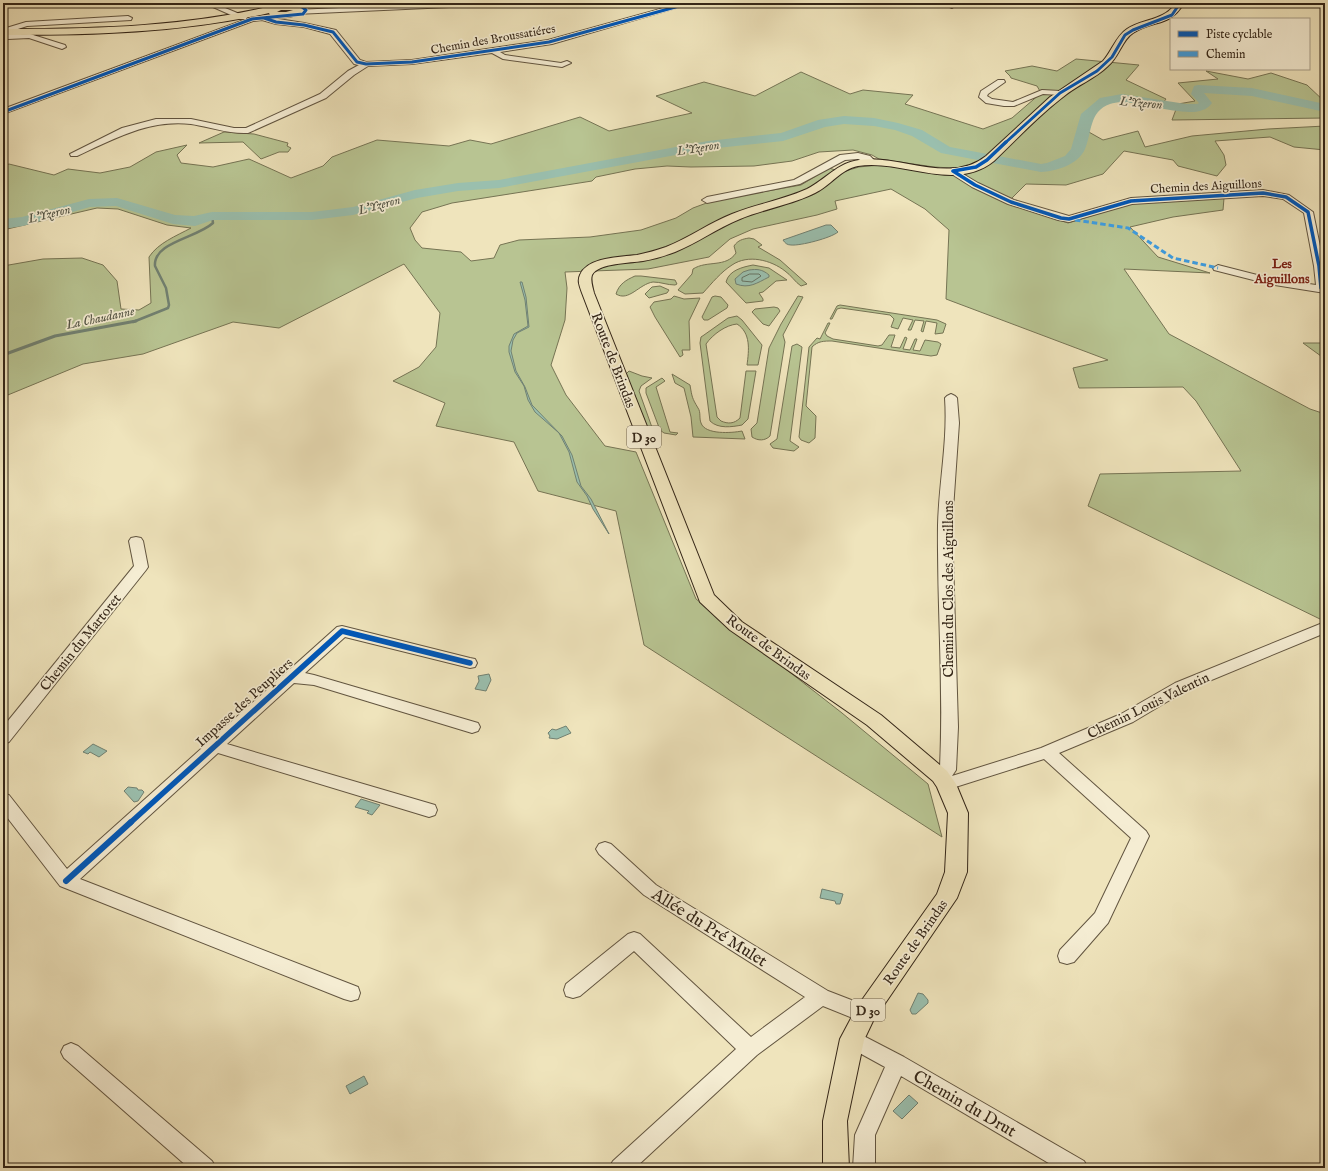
<svg xmlns="http://www.w3.org/2000/svg" width="1328" height="1171" font-family="'IM FELL English',serif">
  <style>
    .green { fill: #b8c492; stroke: #767454 }
    .water { fill: #9abfae; stroke: #718172 }
    .lines { fill: none; stroke-linecap: round; stroke-linejoin: round }
    .shore { stroke: #667262; stroke-width: 1 }
    .stream-far1 { stroke: #718172; stroke-width: 2.5 }
    .stream { stroke: #718172; stroke-width: 3 }
    .river { fill: #9abfae; fill-rule: evenodd }
    .minor-casing { stroke: #625540; stroke-width: 2 }
    .major-casing { stroke: #332517; stroke-width: 2 }
    .minor { fill: #f5edd3; fill-rule: evenodd }
    .major { fill: #efe4bc; fill-rule: evenodd }
    .quiet { stroke: #3e9cdf; stroke-width: 3; stroke-dasharray: 5.5 3; stroke-linecap: butt }
    .cycleway-far3-casing { stroke: #f5edd3; stroke-width: 4.5 }
    .cycleway-far2-casing { stroke: #f5edd3; stroke-width: 5 }
    .cycleway-far1-casing { stroke: #f5edd3; stroke-width: 8 }
    .cycleway-casing { stroke: #f5edd3; stroke-width: 9 }
    .cycleway-far3 { stroke: #0057b8; stroke-width: 3 }
    .cycleway-far2 { stroke: #0057b8; stroke-width: 3.5 }
    .cycleway-far1 { stroke: #0057b8; stroke-width: 5.5 }
    .cycleway { stroke: #0057b8; stroke-width: 6 }
    .labels { text-anchor: middle; stroke-width: 3.5; stroke-linejoin: round; paint-order: stroke }
    .far-street-label { font-size: 12px; fill: #332517; stroke: #f5edd3 }
    .far-water-label { font-size: 13px; font-style: italic; fill: #525344; stroke: #f5edd3 }
    .far-neighbourhood-label { font-size: 13px; font-weight: bold; fill: #7a1f14; stroke: #f5edd3 }
    .shield { fill: #f5edd3; stroke: #6d614f; stroke-width: 1 }
    .shield-label { font-size: 13px; font-weight: bold; fill: #332517 }
    .street-label { font-size: 14px; fill: #332517; stroke: #f5edd3 }
    .near-street-label { font-size: 17px; fill: #332517; stroke: #f5edd3 }
  </style>
  <rect width="100%" height="100%" fill="#efe4bc"/>
  <filter id="stains"><feTurbulence type="fractalNoise" baseFrequency=".005" numOctaves="4"/><feColorMatrix values="0 0 0 0 .2 0 0 0 0 .09 0 0 0 0 .02 0 0 0 .5 -.17"/></filter>
  <radialGradient id="worn" r=".72"><stop offset=".6" stop-color="#630" stop-opacity="0"/><stop offset="1" stop-color="#630" stop-opacity=".3"/></radialGradient>
  <path class="green" d="M1076 59 1139 65 1126 80 1166 99 1160 107 1123 99 1108 101 1093 114 1087 131 1103 140 1138 131 1145 147 1192 136 1268 129 1325 126V150L1294 147 1270 137 1215 141 1224 155 1226 165 1217 176 1178 166 1173 160 1124 151 1103 174 1066 185 1026 184 1011 199 958 174 952 168 934 167 879 159 872 155 853 150 819 152 792 161 754 166 691 167 667 166 635 169 596 177 592 181 452 203 422 212 410 228 415 240 422 248 461 252 471 261 494 258 500 245 519 240 590 237 641 230 676 218 693 208 712 201 801 185 829 168 842 172 859 167 879 165 956 174 1007 202 1068 223 1133 203 1224 198 1223 210 1173 217 1130 227 1158 257 1210 273 1124 269 1169 334 1310 409 1325 414V619L1322 620 1088 506 1100 474 1241 471 1196 401 1183 387 1079 388 1073 368 1108 360 946 299 949 230 925 209 891 189 835 201 837 209 817 215 753 229 730 239 709 257 648 269 565 272 567 288 565 320 551 365 566 395 605 446 636 452 696 599 842 713 928 784 942 837 644 645 616 511 538 491 514 442 436 426 445 403 393 381 419 367 436 347 440 313 404 264 279 328 233 322 143 354 83 364 3 397V266L43 259 82 258 103 265 117 281 121 309 139 310 151 303 149 257C158 243 176 236 191 228L167 225 118 209 97 208 3 230V166L9 164 54 175 68 169 100 173 130 167 156 152 187 145 177 155 181 163 213 167 249 159 291 178 323 166 332 157 377 140 449 146 470 140 491 144 580 117 609 131 692 113 656 96 704 82 755 96 801 72 850 94 863 90 913 95 905 104 983 129 1012 118 1041 93 1037 86 1011 78 1010 76 1005 71 1032 66 1057 71Z
    M1206 71 1248 79 1271 73 1307 85 1325 102V118L1172 120 1178 104 1195 101 1178 83 1218 79Z
    M224 132 254 134 288 143 287 146 291 148 288 152H279L261 159 243 142 199 143Z
    M749 238 754 239 762 245 758 247 780 260 807 284 801 286C795 282 791 275 785 271 771 260 748 254 732 265 721 272 712 283 703 293L685 294 678 290 692 274 693 269C707 260 726 268 736 253L734 246C738 240 743 239 749 238Z
    M753 265 769 268 787 280 776 281 763 292 759 293 763 299V301L746 303 726 282C729 270 743 267 753 265Z
    M635 276H641L675 280 677 284 675 285C667 285 661 282 653 282 639 284 629 302 616 294 619 284 626 280 635 276Z
    M660 286 669 290 667 293 649 298 645 294 652 287Z
    M674 296 684 299 700 298 689 321 690 350H682L683 355 680 357 655 317 650 307 654 302 671 299Z
    M715 296 721 297 728 305 727 308 708 320H704L702 317 712 297Z
    M798 296 803 297 783 335 785 342 770 436C765 441 758 441 752 437L751 429 757 423 769 348 781 324Z
    M840 305 937 320 946 324 943 333 935 334 937 323 926 321 923 332 921 331 924 321 915 320 911 330H908L913 320 903 318 898 329 891 327 894 319 890 315 841 308 837 309 832 319H830L837 306Z
    M774 307 778 308 780 311 769 326 763 324 752 312 755 309Z
    M737 316 742 320 762 345 758 365H747C749 350 751 333 737 324 726 325 713 334 706 344L717 417 721 421C728 424 734 424 740 418L746 371H756L748 419 742 425C732 427 718 429 710 421L700 343 701 337 704 335 728 318Z
    M828 323H830L825 333 827 336 833 339 878 346 882 345 889 335H895L891 347 900 348 905 337 907 338 903 349 910 350 915 339H917L913 350 920 351 925 340 938 342 941 344 937 355 931 356 832 341C824 341 818 341 812 347L806 406 816 416 815 438 809 443 801 440 799 437 809 347 817 338 820 339Z
    M1303 343H1325V359Z
    M797 344 802 347 790 441 799 447 794 451 773 448 770 444 777 439 792 346Z
    M629 371 642 376 652 378 641 386 639 391 654 433 648 434 625 375Z
    M672 374 690 385C692 397 692 398 698 408 701 412 699 418 701 423 705 435 732 433 742 431L745 439 693 437 691 417 684 388 675 383Z
    M662 378 665 381 656 387 670 432 678 433 676 435 664 433 660 430 646 393V388Z"/>
  <path class="water" d="M826 225H831L838 232C831 238 800 246 791 245 787 245 785 243 783 240Z
    M749 270C757 269 762 269 769 275V277C757 283 749 289 736 284L735 279 743 272Z
    M520 282H522L526 297 529 327 517 333 513 340 511 351 516 371 525 387 532 405 562 436 572 455 581 486 591 499 609 534 593 509 587 496 577 482 569 452 559 433 535 412 528 400 524 386 515 372 509 352V346L514 334 528 326 525 300Z
    M489 674 491 680 486 691 475 689 479 681 478 676Z
    M566 726 571 733 557 739 549 738 550 736 548 733 552 729 556 730Z
    M93 744 107 751 99 757 90 752 88 754 83 752Z
    M128 787 137 788 138 790H142L144 792 138 801 134 802 124 791Z
    M361 799 380 805 372 815 367 813 369 811 355 807Z
    M822 889 843 894 840 904H836L835 901 820 898Z
    M918 993 923 994 928 1000V1003L916 1014H912L910 1010Z
    M364 1076 368 1084 350 1094 346 1086Z
    M909 1095 918 1103 902 1119 893 1111Z"/>
  <g class="lines">
    <path class="shore" d="M750 274H759L761 276 752 282 742 281V278Z"/>
    <path class="stream-far1" d="M133 322 168 308 169 305 166 288 155 266C153 242 197 238 213 223L212 216"/>
    <path class="stream" d="M3 355 55 336 136 321"/>
    <path class="river" d="M1198 85 1252 88 1325 104V112L1252 96 1204 93 1212 103C1196 127 1136 95 1110 104 1089 111 1092 133 1085 149 1078 165 1056 171 1041 172L941 153 912 136 895 130 874 126 844 124 825 127 783 141 708 149 499 188 458 191 417 198 353 215 312 220H213L195 226 173 224 116 206 90 207 23 226 3 229V219L22 217 89 199 117 198 175 215 194 216 212 212H312L353 207 415 190 458 183 499 180 708 141 781 133 818 120 844 116 874 118 898 123 922 130 950 147 1041 164 1047 163 1065 156 1071 149 1081 114 1100 98 1122 94 1186 104H1197L1199 103 1191 94 1194 86Z"/>
    <defs>
      <path id="minor" d="M204 3H213L247 17 246 19H240Z
        M447 3H496L493 5 296 14 292 12 296 10Z
        M682 3H693L552 44 500 52 505 55 561 63 567 61 571 63 562 67 503 59 492 53 412 64 368 66 354 75 326 98 248 133C228 134 210 127 191 124 149 119 114 139 77 156H71L70 154 122 128 156 119H191L234 128H246L320 94 348 71 359 65 354 64 330 34 304 27 276 24 262 20 253 21 3 114V109L252 17 273 14 277 16 272 18 304 23 336 30 360 60 366 62 412 60 548 40Z
        M941 3H950L955 6 952 8Z
        M1314 3 1325 4V9L1315 4Z
        M128 16 132 18 131 20 27 26 6 33 9 35 30 34 65 45 66 47 62 49 29 38 8 39 3 37V29L26 22Z
        M998 80H1004L1005 82 988 94 987 96 992 99 1013 102 1042 90 1060 91 1064 93 1060 95 1043 94 1014 106H1004L986 103 979 97 981 91Z
        M858 153 870 156 876 162 872 165 858 159 845 160 800 184 707 203 702 200 707 197 794 180 840 155Z
        M953 168 978 183 1014 200 1069 216 1131 198 1263 190 1289 195 1313 212 1324 266 1325 293 1269 284 1214 270 1213 268 1218 265 1269 278 1316 285 1314 266 1304 213 1283 199 1263 196 1132 204 1069 222 1058 220 1008 204 972 187 950 173 949 171Z
        M951 394 955 396 957 398 959 423 952 524 958 727 956 770 952 776 1041 748 1121 714 1175 683 1325 622V633L1185 691 1133 722 1059 753 1146 831 1149 836 1108 923 1074 962 1067 964 1060 962 1058 956 1060 950 1095 913 1131 838 1044 759 946 790 940 788 938 784 939 782 934 780 932 776 934 772 940 767C944 686 937 606 938 525 939 482 948 441 945 398L947 396Z
        M136 537 141 538 143 541 148 567 146 570 9 742 3 744V727L134 566 129 541 131 538Z
        M342 626 470 658 475 659 477 663 475 667 470 668 345 637 305 673 314 675 478 723 480 727 478 731 472 733 314 685 294 683 227 744 435 805 437 810 435 815 429 817 218 753 80 879 358 987 360 993 358 999 351 1001 344 999 60 886 3 812V794L9 795 67 869 337 627Z
        M605 842 611 844 656 885 828 991 872 1008 875 1014 872 1020 865 1023 823 1006 757 1055 635 1168H609L613 1161 736 1049 634 951 580 996 573 998 566 996 564 990 566 984 628 934 634 932 640 934 751 1037 805 997 644 895 599 854 596 849 599 844Z
        M852 1030 904 1057 1084 1161 1088 1168H1057L901 1076 875 1135V1168H853L855 1135 885 1067 845 1045 842 1039 845 1033Z
        M71 1043 78 1046 212 1161 216 1168H189L64 1058 61 1052 64 1046Z"/>
      <path id="major" d="M1176 3H1184C1169 28 1154 19 1133 33 1122 40 1119 57 1108 66 1095 79 1077 85 1063 97 1038 116 1017 139 994 161 954 193 903 159 858 166 841 169 830 186 815 193 791 205 764 209 740 219 717 228 698 243 675 252 665 256 654 259 643 261 631 263 598 263 592 275 590 281 593 288 594 293L714 595 742 622 881 715 947 771 956 784 968 813 967 872 957 898 873 1021 864 1040 847 1121 849 1168H823V1121L840 1039 857 1007 937 894 945 872 948 813 937 787 933 781 867 725 730 630 700 602 582 293C580 287 577 281 580 275 587 257 621 257 637 255 647 253 657 250 666 247 689 238 709 223 732 214 756 204 783 200 807 189 825 180 837 163 859 160 900 154 950 185 986 156L1050 97 1103 61C1112 51 1116 36 1127 29 1144 18 1164 21 1176 3Z
        M280 4H294L303 10C295 19 281 18 270 15L269 13C181 33 92 35 3 35V29C97 29 188 27 280 4ZM281 10H293L286 12H277Z"/>
    </defs>
    <use href="#minor" class="minor-casing"/>
    <use href="#major" class="major-casing"/>
    <use href="#minor" class="minor"/>
    <use href="#major" class="major"/>
    <path class="quiet" d="M1075 220 1128 228 1173 258 1218 268"/>
    <defs>
      <path id="cycleway-far3" d="M264 18 276 22 304 25 333 32 357 62 366 64 412 62 549 42 690 3
        M3 112 252 19 303 14 306 10 302 7 311 3
        M1005 143 1060 93 1097 71 1112 57 1125 35 1133 30 1172 15 1180 3"/>
      <path id="cycleway-far2" d="M953 171 975 185 1011 202 1061 218 1069 219 1131 201 1263 193 1286 197 1308 212 1319 266 1321 288 1325 290
        M953 171 976 167 987 160 1006 142"/>
      <path id="cycleway-far1" d="M130 823 342 631 470 663"/>
      <path id="cycleway" d="M66 881 131 822"/>
    </defs>
    <use href="#cycleway-far3" class="cycleway-far3-casing"/>
    <use href="#cycleway-far2" class="cycleway-far2-casing"/>
    <use href="#cycleway-far1" class="cycleway-far1-casing"/>
    <use href="#cycleway" class="cycleway-casing"/>
    <use href="#cycleway-far3" class="cycleway-far3"/>
    <use href="#cycleway-far2" class="cycleway-far2"/>
    <use href="#cycleway-far1" class="cycleway-far1"/>
    <use href="#cycleway" class="cycleway"/>
  </g>
  <g class="labels">
    <g class="far-street-label">
      <text transform="translate(493 39) rotate(-10)" y="4">Chemin des Broussatiéres</text>
      <text transform="translate(1206 186) rotate(-3)" y="4">Chemin des Aiguillons</text>
    </g>
    <g class="far-water-label">
      <text transform="translate(1141 102) rotate(5)" y="5">L'Yzeron</text>
      <text transform="translate(698 147) rotate(-9)" y="5">L'Yzeron</text>
      <text transform="translate(379 204) rotate(-15)" y="5">L'Yzeron</text>
      <text transform="translate(49 213) rotate(-14)" y="5">L'Yzeron</text>
      <text transform="translate(100 317) rotate(-12)" y="5">La Chaudanne</text>
    </g>
    <g class="far-neighbourhood-label">
      <text x="1282" y="268">Les<tspan x="1282" dy="15">Aiguillons</tspan></text>
    </g>
    <g class="shield">
      <rect x="627" y="426" width="34" height="22" rx="3"/>
      <rect x="851" y="999" width="34" height="22" rx="3"/>
    </g>
    <g class="shield-label">
      <text x="644" y="442">D 30</text>
      <text x="868" y="1015">D 30</text>
    </g>
    <g class="street-label">
      <text transform="translate(614 360) rotate(69)" y="5">Route de Brindas</text>
      <text transform="translate(948 589) rotate(-90)" y="5">Chemin du Clos des Aiguillons</text>
      <text transform="translate(80 642) rotate(-51)" y="5">Chemin du Martoret</text>
      <text transform="translate(769 647) rotate(36)" y="5">Route de Brindas</text>
      <text transform="translate(244 702) rotate(-42)" y="5">Impasse des Peupliers</text>
      <text transform="translate(1148 705) rotate(-26)" y="5">Chemin Louis Valentin</text>
      <text transform="translate(915 942) rotate(-55)" y="5">Route de Brindas</text>
    </g>
    <g class="near-street-label">
      <text transform="translate(710 927) rotate(32)" y="6">Allée du Pré Mulet</text>
      <text transform="translate(965 1103) rotate(30)" y="6">Chemin du Drut</text>
    </g>
  </g>
  <rect width="1328" height="1171" fill="none" stroke="#efe4bc" stroke-width="16"/>
  <rect x="4" y="4" width="1320" height="1163" fill="none" stroke="#332517" stroke-width="2"/>
  <rect x="8" y="8" width="1312" height="1155" fill="none" stroke="#332517"/>
  <rect x="1170" y="18" width="140" height="52" fill="#f5edd3" stroke="#a79d88"/>
  <rect x="1178" y="31" width="20" height="6" fill="#0057b8" stroke="#a79d88"/>
  <text x="1206" y="38" font-size="12" fill="#332517">Piste cyclable</text>
  <rect x="1178" y="51" width="20" height="6" fill="#3e9cdf" stroke="#a79d88"/>
  <text x="1206" y="58" font-size="12" fill="#332517">Chemin</text>
  <rect width="100%" height="100%" filter="url(#stains)"/>
  <rect width="100%" height="100%" fill="url(#worn)"/>
</svg>
